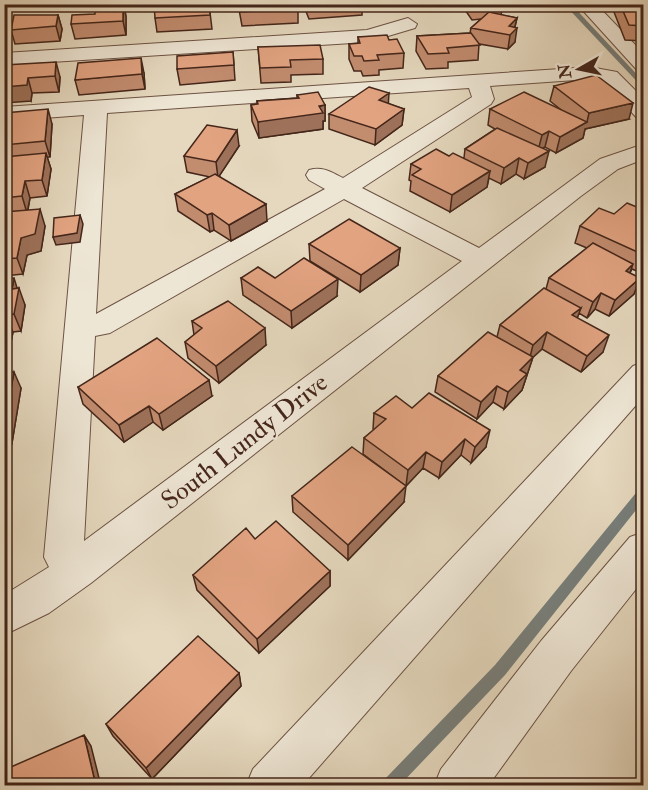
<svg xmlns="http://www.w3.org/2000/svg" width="648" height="790" font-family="'IM FELL Double Pica',serif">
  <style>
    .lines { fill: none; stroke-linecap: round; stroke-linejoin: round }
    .stream { fill: #777e7a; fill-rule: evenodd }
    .minor-casing { stroke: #6c5243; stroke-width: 2 }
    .minor { fill: #eee6d5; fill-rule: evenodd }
    .wall { fill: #c28c6f; stroke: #44261a; stroke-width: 1.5 }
    .shaded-wall { fill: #9e725a; stroke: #44261a; stroke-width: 1.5 }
    .building { fill: #e2a381; stroke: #44261a; stroke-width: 1.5 }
    .labels { text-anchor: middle; stroke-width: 4.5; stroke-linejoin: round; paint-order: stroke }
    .street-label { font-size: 26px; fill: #44261a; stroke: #eee6d5 }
  </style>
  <rect width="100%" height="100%" fill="#e5d8be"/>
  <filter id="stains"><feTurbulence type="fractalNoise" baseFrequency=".00333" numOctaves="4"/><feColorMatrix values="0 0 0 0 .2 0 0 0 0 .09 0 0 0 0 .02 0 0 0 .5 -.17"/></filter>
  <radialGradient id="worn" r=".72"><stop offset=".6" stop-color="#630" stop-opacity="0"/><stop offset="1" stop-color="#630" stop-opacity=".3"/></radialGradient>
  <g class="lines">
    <path class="stream" d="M564 4H571L644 82V89Z
      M644 486V500L505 675 399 786H381L383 781 495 665 640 488Z"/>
    <defs>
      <path id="minor" d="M577 4H596L644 54V72L637 70Z
        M408 18 417 24 415 28 368 42 4 65V53L367 30Z
        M590 67 617 72 644 99V119L636 117 603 81 590 79 490 86 494 99 491 104 362 188 479 248 600 159 644 144V159L618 169 581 196 91 583 49 613 4 635V595L49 567 44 557 84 115 4 121V107ZM469 88 472 97 343 178C331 172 323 166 309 170L306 175 309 180 325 189 96 314 107 113ZM344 199 462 261 84 541 95 336 110 333Z
        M644 362V396L302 786H246L253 769 633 366Z
        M644 532V579L571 671 488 786H434L441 769 541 641 630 537Z"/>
    </defs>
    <use href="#minor" class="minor-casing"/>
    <use href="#minor" class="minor"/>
  </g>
  <path class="wall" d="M12 4H24V6L12 7Z
    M124 4 126 17V35L75 39 71 24 95 14Z
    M209 4 212 29 157 32 155 18Z
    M238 4H297L298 8V23L242 26Z
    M303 4H362V15L309 19Z
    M461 4H503L501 15 517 18 515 27V42L508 49 479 44 478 60 448 62V68L426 69 416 51 417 36 470 33 471 28 481 19 472 20Z
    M616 4H644V41L625 40 614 12Z
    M58 15 62 29 60 41 15 44 11 30Z
    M358 37 389 40 404 53 403 68 379 70V75L363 76 361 71H354L349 59V44H358Z
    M258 47 323 59V74L291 75V82L261 83Z
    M233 52 235 80 180 85 177 69Z
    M4 65 60 77 59 92 32 93 31 101Z
    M144 73 145 89 79 95 75 80Z
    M554 86 629 119 585 129 583 138 556 153 545 147 543 148 545 167 524 179 516 174 501 184 489 178 487 187 450 212 410 191 411 181 409 180 411 164 449 156 464 158 465 149 495 129 488 125 490 109H560L550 101Z
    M297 95 325 105V121H323V129L259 138 252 121 251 105 257 104V101L297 98Z
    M389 104 404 109 402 125 375 145 329 129V114Z
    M4 113 52 124 50 157H47L51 169 47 196 30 198 28 210 45 226 41 251 27 255 23 274 4 276Z
    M239 146 219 176 267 221 231 241 214 230 210 232 178 211 175 194 210 177 187 172 184 156Z
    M644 206V274L632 269 630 273 634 294 609 316 595 309 587 318 579 313 577 318 603 352 581 372 542 349 533 357 522 390 504 409 493 402 477 419 435 392 438 376 497 337 500 325 546 289 549 278 587 248 575 243 580 226 614 214 642 210Z
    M309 244 400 248 398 265 360 292 310 261Z
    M241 278H275L337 296 292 328 243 295Z
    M4 279 17 288 25 305 21 331 13 332 10 347 4 348Z
    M192 321 266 345 219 383 188 358 185 342 194 335Z
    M4 372 21 388 12 443 4 444Z
    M78 387 212 396 163 430 153 422 124 442 83 404Z
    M412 408 486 447 471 463 461 455 439 478 423 468 406 486 363 454 364 438 374 430 373 429 374 413Z
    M292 496 404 502 348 560 293 512Z
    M330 571V586L259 653 197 590 193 575Z
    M239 673 241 686 152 779 113 736 106 724Z
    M644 722V730L640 727Z
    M644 775V786H637Z"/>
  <path class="shaded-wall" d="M124 4 126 17V35L123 21Z
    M58 15 62 29 60 41 56 26Z
    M517 18 514 30 517 28 515 42 508 49 510 35 509 26Z
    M141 58 144 73 145 89 142 74Z
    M56 62 60 77 59 92 55 76Z
    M28 78 32 93 31 101 4 103V87Z
    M389 93 388 109 379 100Z
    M633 103 629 119 585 129 583 138 556 153 560 137 587 122 589 113Z
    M325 105V121H323V129L259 138 258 122Z
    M48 109 52 124 50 157 45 141Z
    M404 109 402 125 375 145 376 129Z
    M237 130 239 146 218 178 216 162Z
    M549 131 545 147 538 151 542 135Z
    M549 151 545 167 524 179 528 163Z
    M46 153 51 169 47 196 42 180Z
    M519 158 516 174 501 184 504 168Z
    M490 171 487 187 450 212 452 195Z
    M25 181 30 198 27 213 22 196Z
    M266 204 267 221 231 241 229 225Z
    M40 209 45 226 41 251 27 255 23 274 17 258 21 238Z
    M212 213 214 230 210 232 207 215Z
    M80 215 83 224 80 242 56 245 53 237Z
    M400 248 398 265 360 292 361 275Z
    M633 264 627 281 626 271Z
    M14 278 18 291 19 288 25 305 21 331 14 314 12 289Z
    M640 278 634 294 609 316 615 300Z
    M338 279 337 296 292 328 291 311Z
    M601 293 595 309 587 318 593 302Z
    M581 308 575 324 572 315Z
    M6 315 13 332 10 347 4 333V323Z
    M265 328 266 345 219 383 216 366Z
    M547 332 542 349 529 361 533 345Z
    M609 335 603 352 581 372 587 356Z
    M533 357 522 390 504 409 508 392 520 370Z
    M14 372 21 388 12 443 4 427Z
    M209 380 212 396 163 430 159 414Z
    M497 386 493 402 477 419 481 402Z
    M149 406 153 422 124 442 119 425Z
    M490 430 486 447 471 463 475 447Z
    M465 439 461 455 439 478 442 462Z
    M426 452 423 468 406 486 408 470Z
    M406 486 404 502 348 560V545Z
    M330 571V586L259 653 257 639Z
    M239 673 241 686 152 779 146 768Z
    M84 735 91 746 101 786H96Z"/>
  <path class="building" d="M104 4H123V21L71 24 72 15 95 14V5Z
    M154 4H209L210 15 155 18Z
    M239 4H297L298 8 241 12Z
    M473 4H496L474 6Z
    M620 4H643L644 26 629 25Z
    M489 12 517 18 509 26 517 28 510 35 471 28Z
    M14 15H58L56 26 11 30Z
    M471 33 480 45 447 48 449 53 428 54 417 36Z
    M387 35 389 40 397 39 404 53 377 55 379 60 364 61 362 56H354L349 44 360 43 358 37Z
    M320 45 323 59 290 60 291 67 260 68 258 47Z
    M233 52 234 65 177 69V56Z
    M141 58 142 74 75 80 78 63Z
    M56 62 55 76 28 78 27 85 4 87V65Z
    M596 75 633 103 589 113 554 86Z
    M369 87 389 93 379 100 404 109 376 129 329 114Z
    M318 92 325 105 319 106 323 113 258 122 251 105 258 104 257 101 299 98 297 95Z
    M524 92 587 122 560 137 549 131 542 135 490 109Z
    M48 109 45 141 4 145V113Z
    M207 125 237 130 216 162 184 156Z
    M497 128 549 151 528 163 519 158 504 168 465 149Z
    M436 149 449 156 453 153 490 171 452 195 412 175 421 169 411 164Z
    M46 153 42 180 25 181 22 196 4 198V157Z
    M215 174 266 204 229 225 212 213 207 215 175 194Z
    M627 203 644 210V255L580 226 599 208 614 214Z
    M40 209 35 234 21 238 17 258 4 259V212Z
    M80 215 77 233 53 237 54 218Z
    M349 219 400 248 361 275 309 244Z
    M593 243 633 264 626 271 640 278 615 300 601 293 593 302 549 278Z
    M304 258 338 279 291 311 241 278 258 267 275 278Z
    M14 278 12 289 19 288 14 314 6 315 4 323V279Z
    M544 288 581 308 572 315 609 335 587 356 547 332 533 345 500 325Z
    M228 301 265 328 216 366 185 342 202 328 192 321Z
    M488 332 533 357 520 370 527 374 508 392 497 386 481 402 438 376Z
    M157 338 209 380 159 414 149 406 119 425 78 387Z
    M4 372H14L4 427Z
    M429 393 490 430 475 447 465 439 442 462 426 452 408 470 364 438 386 419 374 413 396 396 412 408Z
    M352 447 406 486 348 545 292 496Z
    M276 521 330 571 257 639 193 575 246 528 255 539Z
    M198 636 239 673 146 768 106 724Z
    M84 735 96 786H4V770Z"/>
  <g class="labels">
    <g class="street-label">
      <text transform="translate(244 441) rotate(-38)" y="9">South Lundy Drive</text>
    </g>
  </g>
  <rect width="648" height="790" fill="none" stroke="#e5d8be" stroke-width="24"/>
  <rect x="6" y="6" width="636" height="778" fill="none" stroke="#44261a" stroke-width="3"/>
  <rect x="12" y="12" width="624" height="766" fill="none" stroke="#44261a" stroke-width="1.5"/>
  <g transform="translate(579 69) rotate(261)" stroke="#eee6d5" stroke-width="4.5" paint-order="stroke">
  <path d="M0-4.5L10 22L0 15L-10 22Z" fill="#44261a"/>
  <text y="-9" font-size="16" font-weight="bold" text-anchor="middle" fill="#44261a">N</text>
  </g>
  <rect width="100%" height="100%" filter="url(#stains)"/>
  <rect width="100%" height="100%" fill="url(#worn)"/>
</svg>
